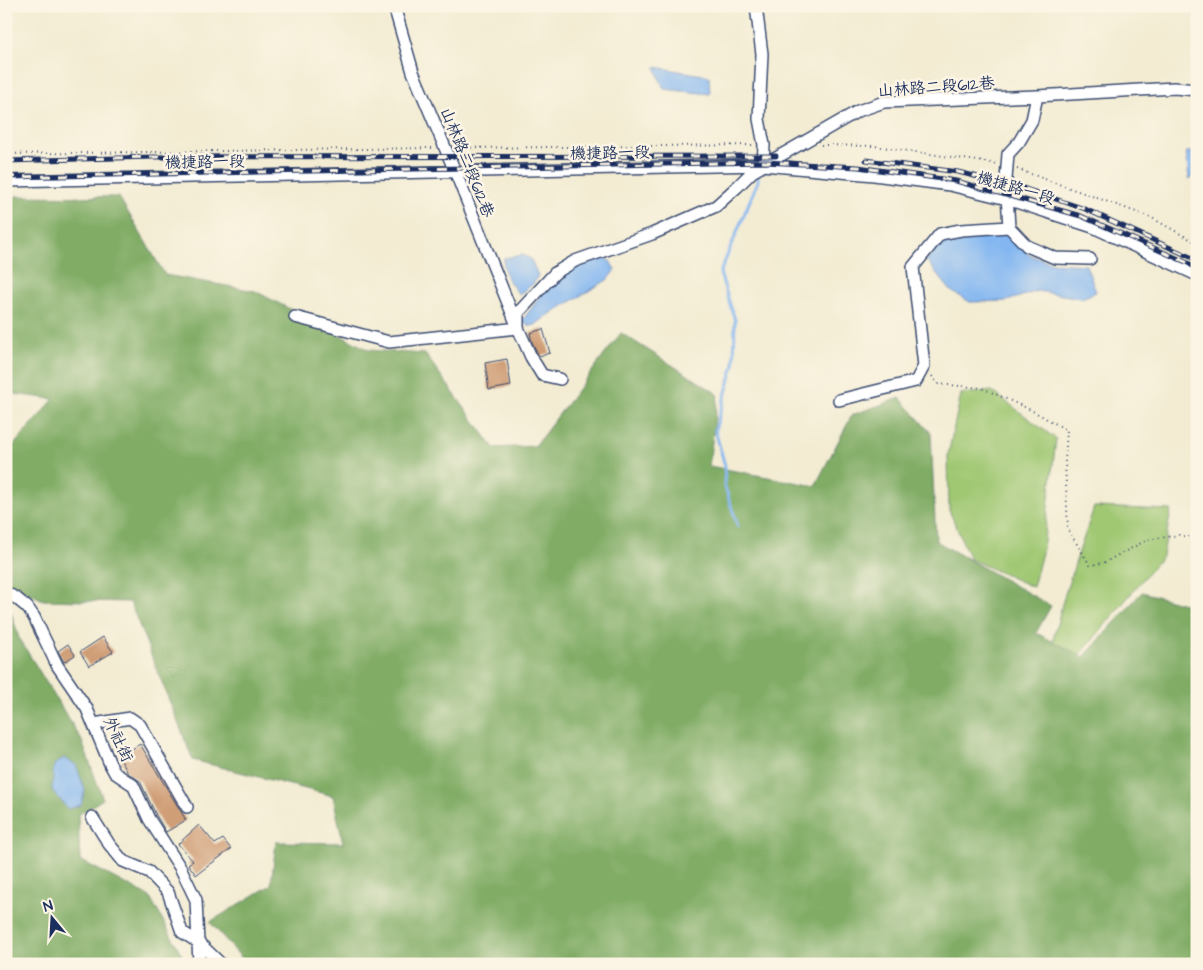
<svg xmlns="http://www.w3.org/2000/svg" width="1203" height="970" font-family="'Architects Daughter','LXGW WenKai TC',sans-serif">
  <style>
    .green { fill: #a0c873; stroke: #5e7c68 }
    .forest { fill: #80ac65; stroke: #4e6e62 }
    .water { fill: #84b7f1; stroke: #5073a8 }
    .lines { fill: none; stroke-linecap: round; stroke-linejoin: round }
    .stream { stroke: #84b7f1; stroke-width: 3 }
    .building { fill: #cf9d76 }
    .minor-casing { stroke: #3b4b70; stroke-width: 14 }
    .path { stroke: #3b4b70; stroke-width: 2; stroke-dasharray: 1 4; stroke-linecap: butt }
    .minor { stroke: #fff; stroke-width: 11 }
    .rail-casing { stroke: #1b2f5e; stroke-width: 5 }
    .rail { stroke: #fcf5e5; stroke-width: 3; stroke-dasharray: 9; stroke-linecap: butt }
    .labels { text-anchor: middle; stroke-width: 5; stroke-linejoin: round; paint-order: stroke }
    .street-label { font-size: 16px; fill: #1b2f5e; stroke: #fcf5e5 }
  </style>
  <rect width="100%" height="100%" fill="#fcf5e5"/>
  <filter id="ink" filterUnits="userSpaceOnUse"><feTurbulence type="fractalNoise" baseFrequency=".02" numOctaves="2"/><feDisplacementMap in="SourceGraphic" scale="10" xChannelSelector="R" yChannelSelector="G"/><feConvolveMatrix kernelMatrix="1 2 1 2 8 2 1 2 1" color-interpolation-filters="sRGB"/></filter>
  <filter id="wash" filterUnits="userSpaceOnUse"><feTurbulence type="fractalNoise" baseFrequency=".0096" numOctaves="4" result="noise"/><feDisplacementMap in="SourceGraphic" scale="20" xChannelSelector="R" yChannelSelector="G"/><feGaussianBlur stdDeviation="1.12" result="paint"/><feColorMatrix in="noise" values="0 0 0 0 0 0 0 0 0 0 0 0 0 0 0 0 0 1.4 0 .05"/><feComposite in="paint" operator="in"/></filter>
  <g filter="url(#wash)">
    <rect width="100%" height="100%" fill="#f3ecd3"/>
    <path class="green" d="M992 391 1056 439 1043 549 1033 587 970 559 949 510 948 455 961 394Z
      M1094 507 1171 510 1163 555 1081 654 1051 648 1064 597Z"/>
    <path class="forest" d="M6 196 119 197 165 275 255 291 369 350 425 354 494 448 535 446 621 333 718 394 709 466 815 486 852 415 900 398 931 433 936 541 1051 606 1036 633 1084 657 1142 592 1191 606H1197V964H247L210 922 271 885 276 842 343 843 333 796 193 760 130 602 43 600 6 582V454L54 399 6 393Z
      M6 610 11 612 19 638 81 739 103 799 78 815 80 860 150 897 183 957 184 964H6Z"/>
    <path class="water" d="M655 67 709 76 710 94 664 89Z
      M1186 152H1197V174L1189 179Z
      M1005 233 1029 255 1053 263 1086 265 1096 292 1082 298 1037 291 1007 301 970 302 951 291 926 260 946 239Z
      M523 255 531 259 538 276 533 284 519 294C510 284 502 272 504 258Z
      M603 257 610 261 615 270 607 280 550 314 535 325 529 326 522 321 545 290 567 270Z
      M64 758 76 765 85 790 81 805 68 809 52 790 54 765Z"/>
    <g class="lines">
      <path class="stream" d="M754 32 755 90
        M738 527 724 484 725 466 715 430 734 365 735 320 720 273 758 181V171"/>
    </g>
    <g id="blocks">
      <path class="building" d="M543 329 550 353 539 356 532 342 530 333Z
        M507 359 511 386 489 390 485 363Z
        M103 637 113 652 89 666 80 652Z
        M68 644 75 655 64 662 58 651Z
        M140 744 186 820 166 832 156 815 140 781 128 773 119 757Z
        M199 825 215 844 223 839 231 849 196 875 188 864 193 861 178 844Z"/>
    </g>
  </g>
  <g filter="url(#ink)">
    <use href="#blocks" fill-opacity="0" stroke="#3b4b70" stroke-width="1"/>
    <g class="lines">
      <defs>
        <path id="minor" d="M394 6 413 72 457 176 518 328 531 357 542 375 560 379
          M756 6 762 54 759 119 764 145 763 165
          M6 181 763 165 874 175 950 185 1007 199 1093 227 1197 275
          M1009 227 1006 179 1008 154 1019 142 1032 120 1037 96
          M1009 227 1027 246 1055 258 1090 259
          M295 317 389 342 518 328V313L555 273 575 261 652 234 716 206 737 187 752 172 858 111 884 102 1037 96 1174 88 1197 90
          M839 400 916 381 924 366 913 267 940 234 961 230 1009 227
          M6 593 16 598 27 607 34 617 57 665 87 709 110 764 115 773 133 785 149 819 181 869 196 900 199 964
          M94 724 130 718 140 725 187 807
          M92 817 109 844 123 861 149 872 168 892 182 932 198 942 221 964"/>
      </defs>
      <use href="#minor" class="minor-casing"/>
      <path class="path" d="M821 145 875 146 998 164
        M456 148 754 145
        M6 154 434 148
        M1017 169 1150 217 1197 243
        M932 376 938 384 982 388 1031 410 1067 430 1065 461 1068 530 1090 565 1103 563 1147 540 1179 535 1197 539"/>
      <use href="#minor" class="minor"/>
      <defs>
        <path id="rail" d="M866 160 958 172 1023 188 1085 209 1197 260
          M6 161 154 157 776 156
          M6 177 765 162 858 167 956 181 1081 216 1188 263 1197 269"/>
      </defs>
      <use href="#rail" class="rail-casing"/>
      <use href="#rail" class="rail"/>
    </g>
  </g>
  <g class="labels">
    <g class="street-label">
      <text transform="translate(936 86) rotate(-4)" y="6">山林路二段612巷</text>
      <text transform="translate(610 152) rotate(-1)" y="6">機捷路一段</text>
      <text transform="translate(205 161) rotate(-1)" y="6">機捷路一段</text>
      <text transform="translate(468 162) rotate(68)" y="6">山林路二段612巷</text>
      <text transform="translate(1016 187) rotate(16)" y="6">機捷路一段</text>
      <text transform="translate(119 739) rotate(65)" y="6">外社街</text>
    </g>
  </g>
  <rect width="1203" height="970" fill="none" stroke="#fcf5e5" stroke-width="25"/>
  <g transform="translate(52 918) rotate(342)" stroke="#fcf5e5" stroke-width="4" paint-order="stroke">
  <path d="M0-4L9 19L0 12L-9 19Z" fill="#1b2f5e"/>
  <text y="-8" font-size="14" font-weight="bold" text-anchor="middle" fill="#1b2f5e">N</text>
  </g>
</svg>
